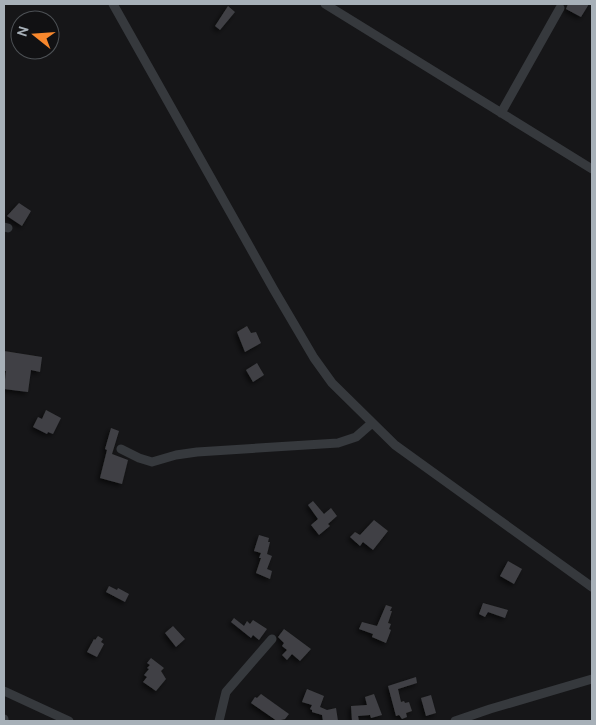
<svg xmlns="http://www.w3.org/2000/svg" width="596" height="725" font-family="Cabin,sans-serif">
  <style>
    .building { fill: #404145; filter: url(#shadow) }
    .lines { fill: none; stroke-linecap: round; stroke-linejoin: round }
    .minor { stroke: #36393d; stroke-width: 9 }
  </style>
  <defs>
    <filter id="shadow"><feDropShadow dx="-2.5" dy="2.5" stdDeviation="2.5" flood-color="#0009"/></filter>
  </defs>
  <rect width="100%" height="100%" fill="#161618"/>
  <path class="building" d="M568 4H589L581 17 566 9Z
    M228 6 235 12 220 30 215 26Z
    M19 203 31 211 22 226 7 216Z
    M247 326 251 333 256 332 261 343 245 352 237 332Z
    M4 351 42 357 40 372 31 370 28 392 4 389 6 371H4Z
    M257 363 264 375 253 382 246 370Z
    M46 410 61 418 53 434 48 432 47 434 33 427 38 417 42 419Z
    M111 428 119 431 112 454 128 460 122 484 100 478 107 450 105 449Z
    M313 501 324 514 331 508 337 516 328 524 330 526 319 535 311 525 318 519 308 505Z
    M374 520 388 531 373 550 363 542 360 546 350 537 355 532 360 535Z
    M259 535 269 538 268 542H270L267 554 272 556 267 569 272 571 270 579 256 573 261 558H259L261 553 254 551Z
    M508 561 522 569 514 584 500 576Z
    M109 586 117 590 118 588 129 594 125 602 106 592Z
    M483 603 508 610 505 618 488 612 485 617 479 614Z
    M386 605 392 607 390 611H392L388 623 391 624 389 629 391 630 386 643 372 637 373 634 359 629 362 622 377 626Z
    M234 618 244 626 247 621 250 624 253 620 267 629 259 640 253 635 251 638 231 622Z
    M173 626 185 639 176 647 165 633Z
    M284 629 311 649 300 661 292 654 287 660 282 655 287 650 282 646 284 643 278 637Z
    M98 636 103 639 101 642 104 644 97 657 87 652 94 639 95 640Z
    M151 658 164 668 161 671 166 679 156 691 143 682 147 677 144 675 149 669 147 668 150 665 147 663Z
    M416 677 417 683 398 689 401 702 404 701 405 703 409 702 412 711 406 713 407 717 402 719 399 715 396 716 388 686Z
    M307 689 324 696 320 707 327 710 336 708 338 721H323L322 715 312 712V710L310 709 312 705 302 702Z
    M261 694 289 714 285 719 277 721 251 703 255 697 257 698Z
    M374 694 382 715 371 718 370 715 358 716 359 721H352L351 706 367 705 365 697Z
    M431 695 436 713 426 716 421 698Z"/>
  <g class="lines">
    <path class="minor" d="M113 4 274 290 314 358 332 383 395 445 592 587
      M325 4 592 169
      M501 113 560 8
      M4 227 8 228
      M121 449 139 458 152 462 176 455 197 452 338 443 356 437 372 423
      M4 691 69 721
      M4 719V721
      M219 721 226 692 272 639
      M455 721 490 709 592 679"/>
  </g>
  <rect width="596" height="725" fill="none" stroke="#a7b0b8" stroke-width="10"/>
  <g transform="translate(35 35) rotate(287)"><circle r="24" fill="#111113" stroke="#4d5155"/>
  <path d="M0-4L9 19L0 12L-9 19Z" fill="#f8882d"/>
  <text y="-8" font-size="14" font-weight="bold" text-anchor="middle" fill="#a7b0b8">N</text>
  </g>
</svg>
